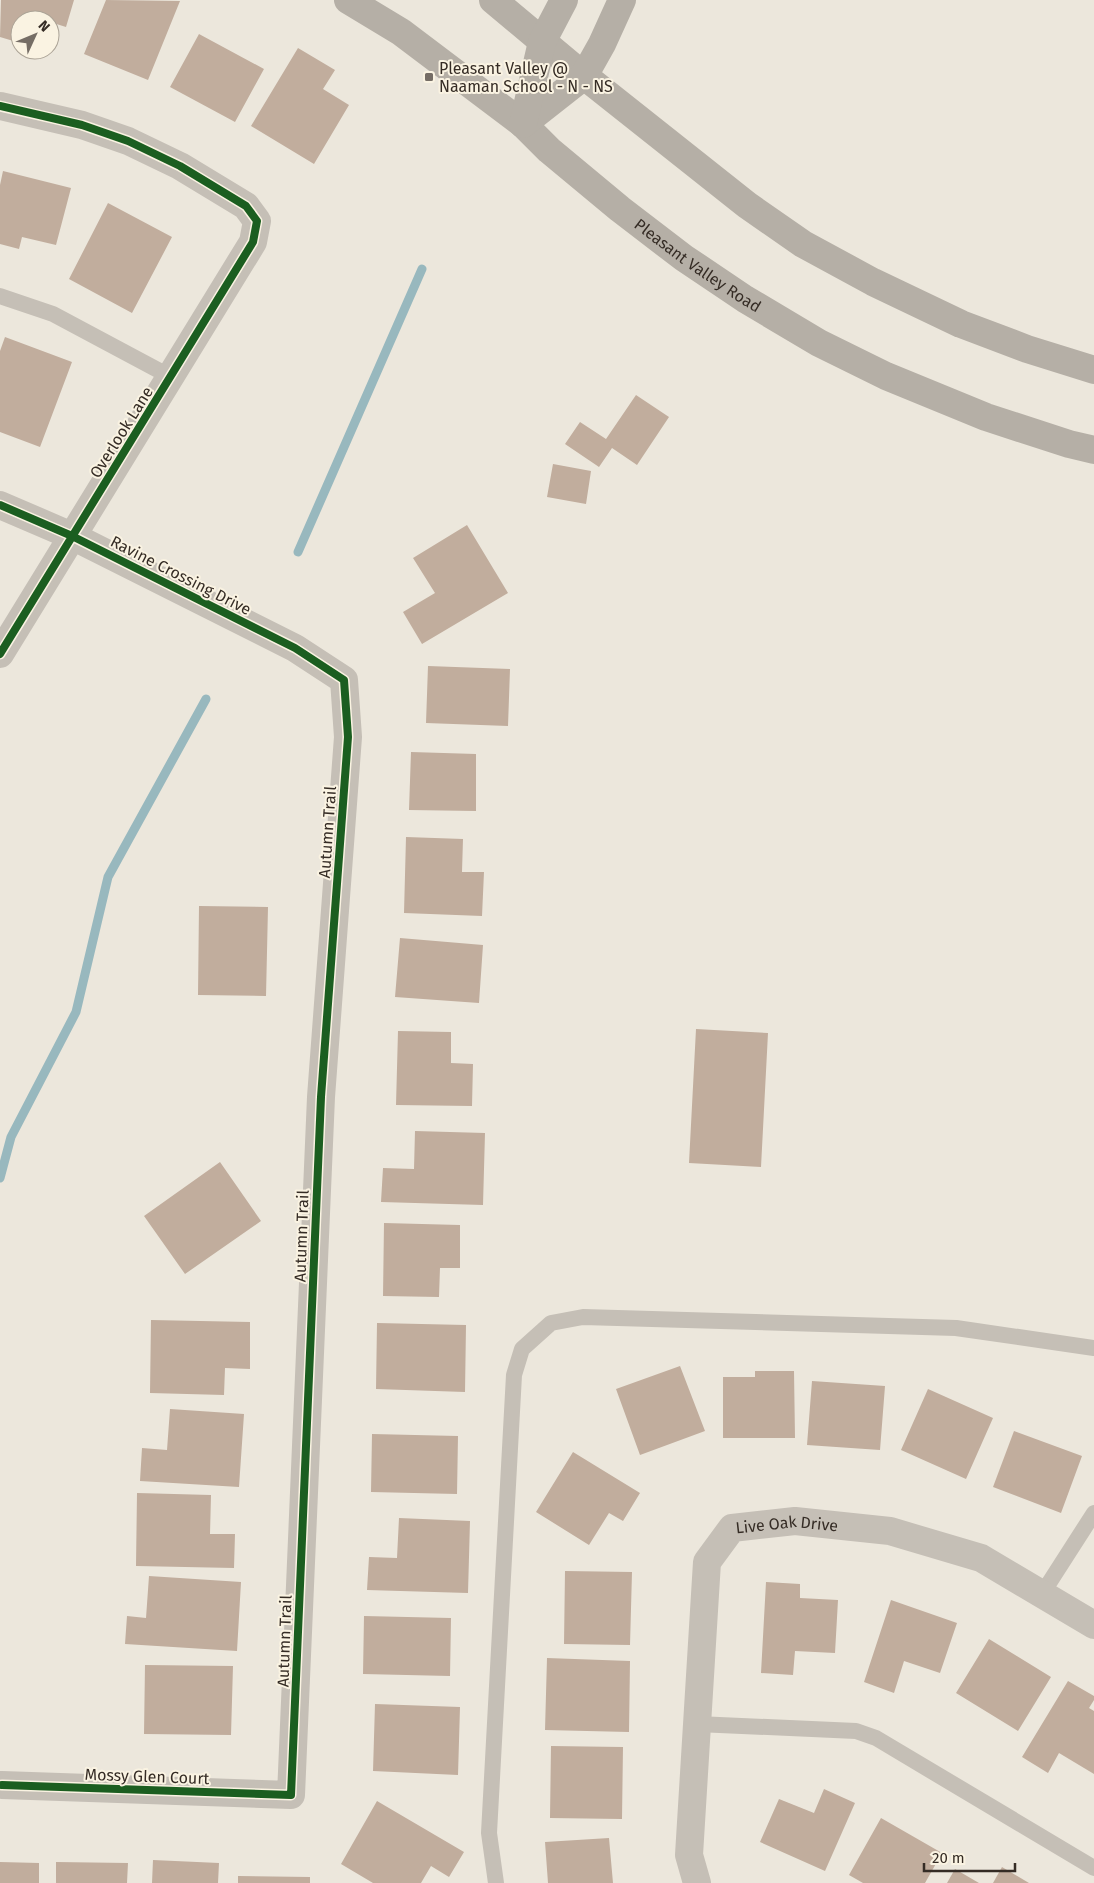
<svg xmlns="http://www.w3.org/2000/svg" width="1094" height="1883" font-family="'Fira Sans',sans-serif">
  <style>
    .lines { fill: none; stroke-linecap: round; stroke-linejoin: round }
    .stream { stroke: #98b8be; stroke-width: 9 }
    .building { fill: #c1ad9d }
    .lane { stroke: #c5bfb6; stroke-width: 16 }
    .street { stroke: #c5bfb6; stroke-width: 28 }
    .secondary { stroke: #b5afa6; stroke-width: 28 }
    .cycleway-casing { stroke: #faf3e2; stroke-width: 11 }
    .cycleway { stroke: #1b5e20; stroke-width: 8 }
    .poi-dot { fill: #756d65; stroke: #faf3e2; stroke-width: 2 }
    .labels { text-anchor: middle; stroke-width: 4; stroke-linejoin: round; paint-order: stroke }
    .poi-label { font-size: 16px; fill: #352c25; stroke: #faf3e2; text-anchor: start }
    .street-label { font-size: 16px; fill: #352c25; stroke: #faf3e2 }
  </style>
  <rect width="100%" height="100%" fill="#ece7dc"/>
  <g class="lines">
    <path class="stream" d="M298 552 422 269
      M0 1178 11 1137 76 1012 108 877 206 699"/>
  </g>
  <path class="building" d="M1 0H74L66 27 50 22V20L33 17 32 20H20V43L0 37Z
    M106 0 180 1 148 80 84 54Z
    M199 34 264 69 235 122 170 87Z
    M298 48 335 70 323 89 349 105 314 164 251 126Z
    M3 171 71 188 56 245 22 237 19 249 0 244V185Z
    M108 203 172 237 132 313 69 279Z
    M5 337 72 362 40 447 0 432V351Z
    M636 395 669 417 637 465 612 448 599 467 565 444 580 422 606 439Z
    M553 464 591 471 586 504 547 497Z
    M467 525 508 593 422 644 403 612 435 593 413 558Z
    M428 666 510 669 508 726 426 723Z
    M411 752 476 754V811L409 810Z
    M406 837 463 839 462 872H484L482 916 404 913Z
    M199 906 268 907 266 996 198 995Z
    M400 938 483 945 479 1003 395 997Z
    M696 1029 768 1033 761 1167 689 1163Z
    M398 1031 451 1032V1063L473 1064 472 1106 396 1105Z
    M415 1131 485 1133 483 1205 381 1202 383 1168 414 1169Z
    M220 1162 261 1221 185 1274 144 1216Z
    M384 1223 460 1225V1268H440L439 1297 383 1296Z
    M151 1320 250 1322V1369L225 1368 224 1395 150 1393Z
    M377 1323 466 1325 465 1392 376 1389Z
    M680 1366 705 1431 640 1455 616 1389Z
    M755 1371H794L795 1438H723V1377H755Z
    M812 1381 885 1386 880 1450 807 1445Z
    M928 1389 993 1418 966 1479 901 1450Z
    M170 1409 244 1414 239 1487 140 1481 142 1448 167 1450Z
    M1014 1431 1082 1456 1061 1513 993 1487Z
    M372 1434 458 1436 457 1494 371 1492Z
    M573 1452 640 1493 623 1521 609 1513 589 1545 536 1512Z
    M137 1493 211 1495 210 1534H235L234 1568 136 1566Z
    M399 1518 470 1521 468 1593 367 1590 369 1557 397 1558Z
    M565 1571 632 1572 630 1645 564 1644Z
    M149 1576 241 1582 237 1651 125 1644 127 1616 146 1618Z
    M766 1582 800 1584V1598L838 1600 835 1653 795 1651 793 1675 761 1673Z
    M891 1600 957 1623 940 1673 904 1661 894 1693 864 1682Z
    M364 1616 451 1618 450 1676 363 1674Z
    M989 1639 1051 1677 1018 1731 956 1693Z
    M547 1658 630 1661 629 1732 545 1730Z
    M145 1665 233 1666 231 1735 144 1734Z
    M1068 1681 1094 1696V1700L1089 1708 1094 1711V1774L1059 1753 1048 1773 1022 1757Z
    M375 1704 460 1707 458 1775 373 1771Z
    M551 1746 623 1747 622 1819 550 1818Z
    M824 1789 855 1803 825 1871 760 1842 779 1799 814 1813Z
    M377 1801 464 1852 449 1877 431 1866 421 1883H373L341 1864Z
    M881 1818 942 1853 925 1883H863L849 1875Z
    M609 1838 613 1883H548L545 1842Z
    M153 1860 219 1863 218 1883H152Z
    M0 1862 39 1863V1883H0Z
    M56 1862 128 1863 127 1883H56Z
    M1002 1867 1029 1883H993Z
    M955 1869 979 1883H947Z
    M238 1876 310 1877V1883H238Z"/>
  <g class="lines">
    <path class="lane" d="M0 296 53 314 171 377
      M1042 1594 1094 1513
      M697 1724 856 1731 876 1738 1094 1868
      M496 1883 489 1833 514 1375 522 1349 551 1323 583 1317 956 1328 1094 1348"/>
    <g class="street">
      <path d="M0 106 82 125 128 141 180 166 246 206 257 221 253 242 0 654"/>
      <path d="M0 505 72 536 295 648 344 680 348 737 321 1097 291 1795 2 1785"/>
      <path id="s1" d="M697 1883 689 1855 707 1562 732 1528 795 1521 890 1531 981 1558 1094 1625"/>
    </g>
    <g class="secondary">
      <path id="s2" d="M348 0 401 32 523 124 549 150 620 209 684 258 745 299 819 343 886 376 986 417 1069 444 1094 450"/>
      <path d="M493 0 573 67 747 205 803 244 873 282 961 324 1027 349 1094 370"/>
      <path d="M523 124 584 76 602 44 622 0"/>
      <path d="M523 124 542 42 564 0"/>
    </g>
    <defs>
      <path id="cycleway" d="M0 106 82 125 128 141 180 166 246 206 257 221 253 242 0 654
        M0 505 72 536 295 648 344 680 348 737 321 1097 291 1795 2 1785"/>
    </defs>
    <use href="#cycleway" class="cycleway-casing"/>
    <use href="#cycleway" class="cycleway"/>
  </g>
  <rect class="poi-dot" x="424" y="72" width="10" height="10" rx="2.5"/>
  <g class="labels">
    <g class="poi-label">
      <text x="439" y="74">Pleasant Valley @<tspan x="439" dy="18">Naaman School - N - NS</tspan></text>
    </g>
    <g class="street-label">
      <text dy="6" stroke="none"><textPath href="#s2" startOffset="440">Pleasant Valley Road</textPath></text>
      <text transform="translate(121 432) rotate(-58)" y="6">Overlook Lane</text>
      <text transform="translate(181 575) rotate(27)" y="6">Ravine Crossing Drive</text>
      <text transform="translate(327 832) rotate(-86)" y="6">Autumn Trail</text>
      <text transform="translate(301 1236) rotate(-88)" y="6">Autumn Trail</text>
      <text dy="6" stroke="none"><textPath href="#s1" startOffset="420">Live Oak Drive</textPath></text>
      <text transform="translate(284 1641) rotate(-88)" y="6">Autumn Trail</text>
      <text transform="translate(147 1776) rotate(2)" y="6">Mossy Glen Court</text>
    </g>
  </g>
  <g transform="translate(35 35) rotate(46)"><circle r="24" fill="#faf3e2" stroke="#aba396"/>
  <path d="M0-4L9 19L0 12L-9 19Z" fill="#756d65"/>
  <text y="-8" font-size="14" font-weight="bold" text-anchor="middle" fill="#352c25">N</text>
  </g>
  <path d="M924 1863v8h91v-8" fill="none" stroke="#352c25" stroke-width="2.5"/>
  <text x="932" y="1863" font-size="15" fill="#352c25" stroke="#faf3e2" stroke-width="4" paint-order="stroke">20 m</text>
</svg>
